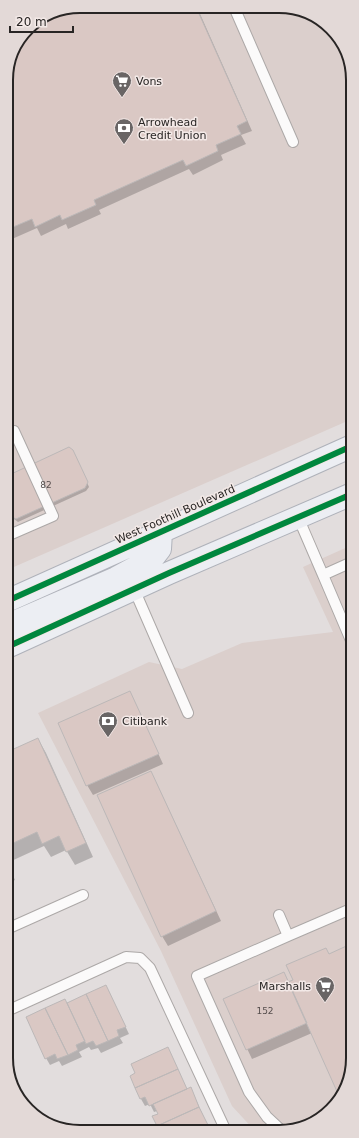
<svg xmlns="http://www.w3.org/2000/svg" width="359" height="1138" font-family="'DejaVu Sans',sans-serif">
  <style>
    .built { fill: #dbcfcc }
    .shadow { fill: #0003 }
    .building { fill: #dac8c4; stroke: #bcb8b8 }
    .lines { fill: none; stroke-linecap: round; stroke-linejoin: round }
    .lane-casing { stroke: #aca8a7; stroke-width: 12 }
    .primary-casing { stroke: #afb2ba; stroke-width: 24 }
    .lane { stroke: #fbfafa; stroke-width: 10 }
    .primary { stroke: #eceef3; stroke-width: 22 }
    .cycleway-casing { stroke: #f3e9e7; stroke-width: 8 }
    .cycleway { stroke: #00873e; stroke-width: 6 }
    .labels { text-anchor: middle; stroke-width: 3; stroke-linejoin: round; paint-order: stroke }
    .number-label { font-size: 9px; fill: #564e4d }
    .poi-label { font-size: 11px; fill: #282524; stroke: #f3e9e7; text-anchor: start }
    .street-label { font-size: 11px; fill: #282524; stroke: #f3e9e7 }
    .rim { fill: none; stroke: #282524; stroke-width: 2 }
  </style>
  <rect width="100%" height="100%" fill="#e2dddd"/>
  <path class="built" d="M80 6 294 7 332 28 352 65V419L7 570 6 75 31 24Z
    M352 545 353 1063 335 1107 294 1131H255L232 1106 161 951 38 713 149 662 182 669 242 643 333 632 303 567Z"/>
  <path class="shadow" d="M80 6 197 7 252 131 241 135 246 144 221 155 223 160 193 175 189 169 99 210 101 214 68 229 66 224 41 236 37 228 12 239 6 228 31 24Z
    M69 448 75 455 89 487 86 491 18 522 14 519 7 504V477Z
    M130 692 163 764 93 795 87 785Z
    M38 739 46 753 93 857 75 865 66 850 51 857 44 846 7 863V753Z
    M156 782 221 921 168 946 162 936Z
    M7 863 15 880 7 884Z
    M329 955 353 1063 340 1095 312 1033 252 1059 224 1000 284 973 289 983 295 980Z
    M106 986 129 1034 120 1038 123 1043 101 1053 98 1048 91 1050 89 1047 79 1052 82 1057 62 1066 59 1061 50 1065 46 1058 67 1004Z
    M171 1055 187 1090 194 1095 210 1131H160L159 1114 157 1111 154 1112 150 1104 145 1106 141 1099 131 1076Z"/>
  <path class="building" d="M80 6 196 7 247 121 237 126 241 134 216 145 218 151 186 166 183 160 94 200 96 205 62 220 60 215 35 227 32 219 6 230V75L13 47 31 24Z
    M69 447 73 450 88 482 85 488 16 519 10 516 7 507V476Z
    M130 691 159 754 86 786 58 723Z
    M38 738 86 843 66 852 59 836 42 844 37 832 7 846V752Z
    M151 771 216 911 161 937 97 795Z
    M353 943V1063L339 1096 288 982 293 980 286 965 326 948 329 954Z
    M284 972 307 1023 246 1050 223 999Z
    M106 985 126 1027 117 1030 119 1036 108 1041 86 994Z
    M86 994 108 1041 96 1046 93 1041 86 1044 67 1003Z
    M65 999 85 1041 76 1045 78 1050 68 1055 45 1008Z
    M45 1008 68 1055 57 1059 55 1054 45 1059 26 1017Z
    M168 1047 178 1069 135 1088 130 1076 135 1073 131 1064Z
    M178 1069 187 1089 149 1106 145 1097 140 1099 135 1088Z
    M191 1087 199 1107 157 1126 152 1116 158 1114 153 1104Z
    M199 1107 209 1127 200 1131H158L157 1126Z"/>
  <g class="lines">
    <defs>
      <path id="lane" d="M234 7 293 142
        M298 517 323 575 352 562
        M7 536 53 516 14 431
        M323 575 352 643
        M134 589 188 713
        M279 915 288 936 353 908
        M7 929 83 895
        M7 1011 126 957 140 958 150 968 226 1131
        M282 1131 267 1117 249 1092 197 976 288 936"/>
      <path id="primary" d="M7 601 352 446
        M7 629 19 620 116 578 153 558 160 549 161 532
        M7 647 169 573 352 494"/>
    </defs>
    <use href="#lane" class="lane-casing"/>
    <use href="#primary" class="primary-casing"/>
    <use href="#lane" class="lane"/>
    <use href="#primary" class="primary"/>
    <defs>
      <path id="cycleway" d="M7 601 352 446
        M7 647 169 573 352 494"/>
    </defs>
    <use href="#cycleway" class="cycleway-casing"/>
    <use href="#cycleway" class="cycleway"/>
  </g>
  <defs>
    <symbol id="supermarket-pin" viewBox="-11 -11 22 30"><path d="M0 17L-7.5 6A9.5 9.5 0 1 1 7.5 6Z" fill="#696565" stroke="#f3e9e7"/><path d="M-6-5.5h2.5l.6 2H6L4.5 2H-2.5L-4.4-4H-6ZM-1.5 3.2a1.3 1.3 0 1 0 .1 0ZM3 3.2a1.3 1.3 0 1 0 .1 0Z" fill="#fff"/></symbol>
    <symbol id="bank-pin" viewBox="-11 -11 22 30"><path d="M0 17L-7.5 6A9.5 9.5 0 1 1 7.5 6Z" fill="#696565" stroke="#f3e9e7"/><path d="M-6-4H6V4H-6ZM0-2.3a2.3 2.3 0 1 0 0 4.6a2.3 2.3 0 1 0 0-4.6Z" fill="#fff"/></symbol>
  </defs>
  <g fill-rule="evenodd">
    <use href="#supermarket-pin" x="111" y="70" width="22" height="30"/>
    <use href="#bank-pin" x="113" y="117" width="22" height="30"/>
    <use href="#bank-pin" x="97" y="710" width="22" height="30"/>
    <use href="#supermarket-pin" x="314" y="975" width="22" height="30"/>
  </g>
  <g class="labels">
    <g class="number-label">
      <text x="46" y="488">82</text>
      <text x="265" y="1014">152</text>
    </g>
    <g class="poi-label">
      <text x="136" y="85">Vons</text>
      <text x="138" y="126">Arrowhead<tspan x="138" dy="13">Credit Union</tspan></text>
      <text x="122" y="725">Citibank</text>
      <text x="311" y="990" text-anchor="end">Marshalls</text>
    </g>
    <g class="street-label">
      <text transform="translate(175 514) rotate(-24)" y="4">West Foothill Boulevard</text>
    </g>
  </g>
  <path d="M0 0H359V1138H0ZM80 13H279A67 67 0 0 1 346 80V1058A67 67 0 0 1 279 1125H80A67 67 0 0 1 13 1058V80A67 67 0 0 1 80 13Z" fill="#e3d9d7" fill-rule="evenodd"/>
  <path class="rim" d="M80 13H279A67 67 0 0 1 346 80V1058A67 67 0 0 1 279 1125H80A67 67 0 0 1 13 1058V80A67 67 0 0 1 80 13Z"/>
  <path d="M10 26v6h63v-6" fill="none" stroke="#282524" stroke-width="2"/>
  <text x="16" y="26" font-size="12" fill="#282524" stroke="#f3e9e7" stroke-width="3" paint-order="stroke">20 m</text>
</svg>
